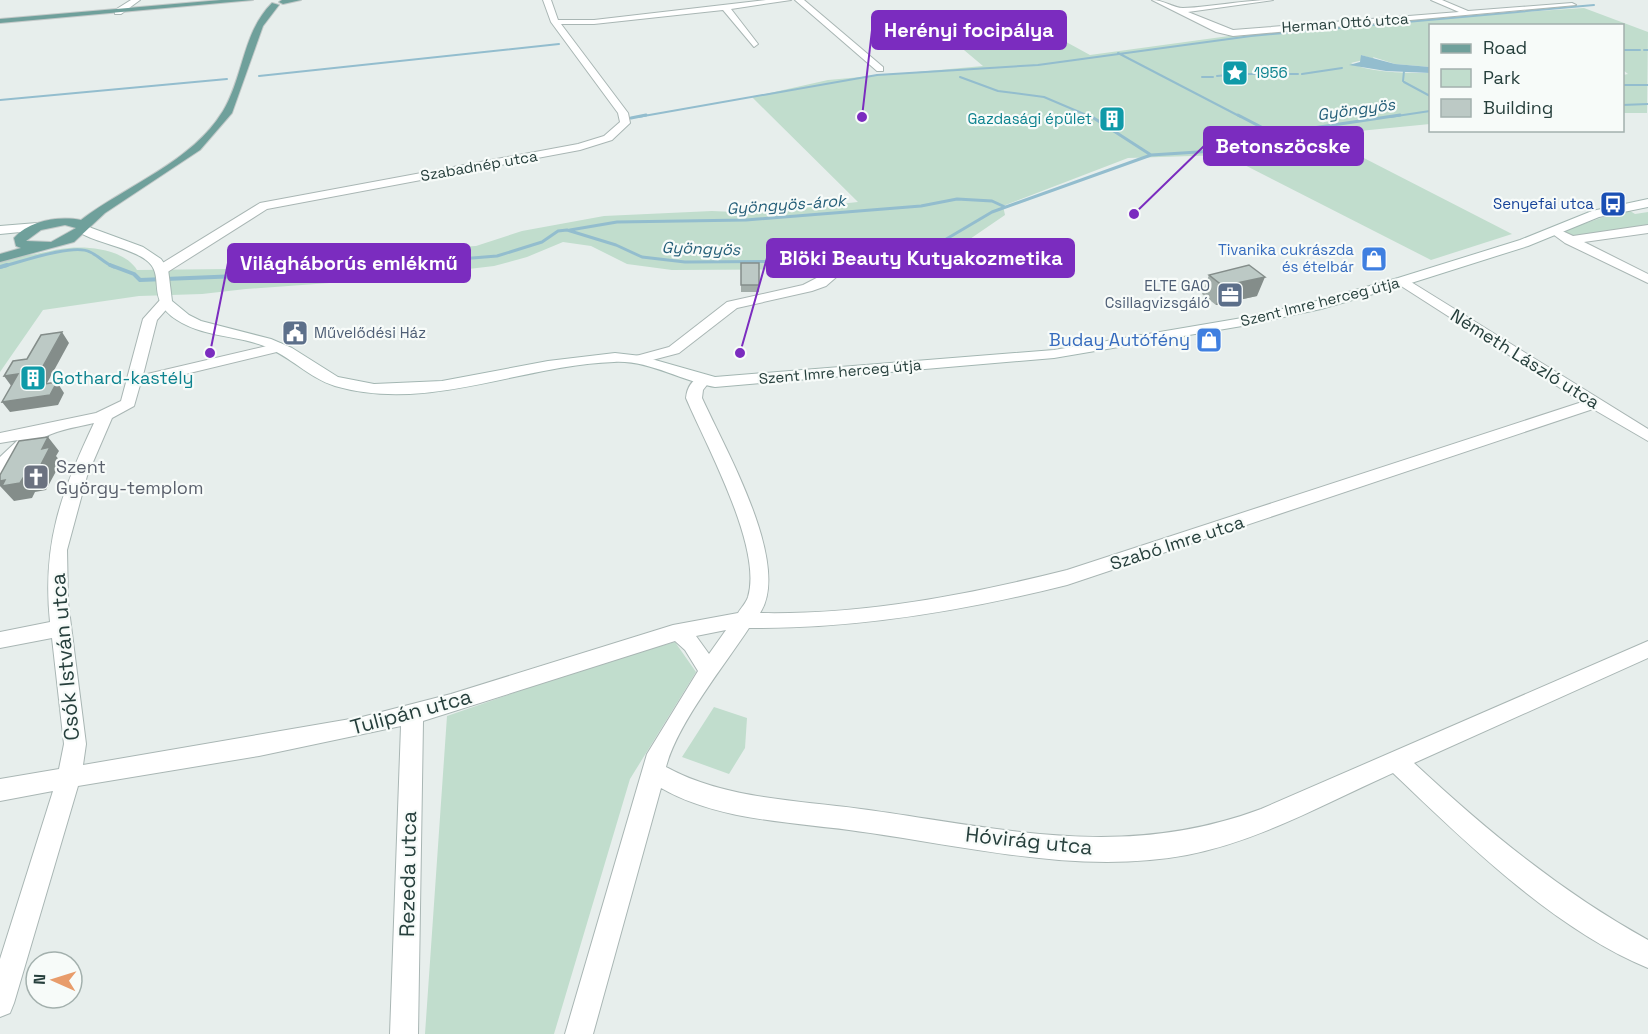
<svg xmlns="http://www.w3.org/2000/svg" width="1648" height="1034" font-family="'Space Grotesk',sans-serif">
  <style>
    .green { fill: #c1ddcd }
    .water { fill: #93bdce }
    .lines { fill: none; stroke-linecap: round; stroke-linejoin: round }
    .stream-far2 { stroke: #93bdce; stroke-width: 2 }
    .stream-far1 { stroke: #93bdce; stroke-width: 3 }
    .stream { stroke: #93bdce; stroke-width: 4 }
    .street-casing { stroke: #a9b6b4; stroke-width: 2 }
    .secondary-casing { stroke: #a3b6b2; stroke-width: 2 }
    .primary-casing { stroke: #c2c9c8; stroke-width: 2 }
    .street { fill: #fff; fill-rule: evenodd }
    .secondary { fill: #fff; fill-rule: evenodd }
    .primary { fill: #6fa09b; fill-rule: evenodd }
    .wall { fill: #a2ada9 }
    .shaded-wall { fill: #848d8a }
    .building { fill: #bcc9c5; stroke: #848d8a; stroke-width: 1.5 }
    .labels { text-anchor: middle; stroke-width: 4.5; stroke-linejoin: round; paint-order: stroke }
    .far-street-label { font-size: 15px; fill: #263f3c; stroke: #f7fbf9 }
    .far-culture-label { font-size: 15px; fill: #0d838f; stroke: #f7fbf9; text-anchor: start }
    .far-transit-label { font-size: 15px; fill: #164399; stroke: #f7fbf9; text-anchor: end }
    .far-shop-label { font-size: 15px; fill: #366cbe; stroke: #f7fbf9; text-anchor: end }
    .far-service-label { font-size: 15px; fill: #4e5e75; stroke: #f7fbf9; text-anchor: end }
    .far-water-label { font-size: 16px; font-style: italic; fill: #245e78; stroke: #f7fbf9 }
    .shop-label { font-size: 18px; fill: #366cbe; stroke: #f7fbf9; text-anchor: end }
    .street-label { font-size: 18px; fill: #263f3c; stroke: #f7fbf9 }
    .culture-label { font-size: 18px; fill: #0d838f; stroke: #f7fbf9; text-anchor: start }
    .worship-label { font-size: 18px; fill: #5b616d; stroke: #f7fbf9; text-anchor: start }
    .near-street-label { font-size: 21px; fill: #263f3c; stroke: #f7fbf9 }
    .leader { fill: none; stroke: #7b2cbf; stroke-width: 2 }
    .callout-dot { fill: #7b2cbf; stroke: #f7fbf9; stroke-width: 2 }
    .callout { fill: #7b2cbf; stroke: #7b2cbf; stroke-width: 2 }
    .callout-label { font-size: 20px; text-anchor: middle; font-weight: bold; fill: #fff }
  </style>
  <rect width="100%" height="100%" fill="#e7eeec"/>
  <path class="green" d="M1584 8 1648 32 1647 113H1623V75L1628 74 1623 70 1622 26H1430V67L1395 64 1373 57 1374 59 1361 55 1363 60 1351 63C1369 73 1409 73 1430 73V124L1319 135 1512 234 1431 260 1225 155 1128 158 1003 206 1005 215 967 241 924 263 888 269 672 270 627 264 591 246 563 242 527 257 494 266 460 270 416 262 357 281 246 289 202 294 139 296 43 310 0 372V253C25 261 44 250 69 248 90 246 125 250 137 270L227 269 419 249 476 246 522 231 604 216 712 211 756 213 858 202 752 97 828 80 983 66 939 29 1026 20 1090 55 1229 36 1376 22Z
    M1627 209 1635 214 1648 212V228L1571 237 1560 232Z
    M675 642 696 672 630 779 554 1034H425L447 716 600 663Z
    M714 707 747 718 745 748 729 774 682 757Z"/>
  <path class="water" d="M1361 55 1395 64 1430 67V73L1386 71 1349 65 1360 62Z"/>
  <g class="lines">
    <path class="stream-far2" d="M1622 50H1640
      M1644 50H1648
      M1118 53 1241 117
      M1243 74H1298
      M1302 74 1342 68
      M259 76 559 44
      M1217 76 1239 74
      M960 77 998 91 1044 97 1091 117
      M1202 77H1213
      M1403 81 1404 71 1408 70
      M1404 82 1430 96
      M1622 85H1648
      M0 100 227 79
      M1622 105 1648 104
      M638 117 877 75 1038 65 1251 36 1594 5
      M1390 117 1430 111"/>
    <path class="stream-far1" d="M1089 115 1151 155
      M1238 115 1282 138
      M631 118 646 115
      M570 230 617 222 746 220 921 206 957 199 992 201 1005 207
      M1 267C20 262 74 243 90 252 99 256 104 263 114 267
      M318 267 401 257 460 259 497 256 542 242 558 231 567 230 616 245 642 257 685 262 889 261 926 251 992 212 1151 155 1245 149 1313 128 1400 115"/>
    <path class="stream" d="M110 265 134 274 140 280 239 276 330 265
      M0 267 7 265"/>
    <defs>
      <path id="street" d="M131 0H140L121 14H115V10Z
        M543 0H551L558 20H594L766 0H791L731 9 758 44 754 47 723 10 594 24H561L628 113 630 123 612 140 580 150 267 209 166 273H156V267L260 203 578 144 604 136 620 122 618 113 551 22Z
        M795 0H804L883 67V71H877Z
        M1152 0C1164 0 1173 8 1183 8 1213 7 1243 0 1273 0L1188 12 1233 30 1459 12 1431 0H1442L1468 11 1572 3 1576 5 1233 36 1216 32Z
        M1648 225V233L1584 242 1648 274V283L1565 243 1550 232 1556 228 1573 236Z
        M834 269 841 273 826 286 812 291 737 308 679 353 641 363 634 359 636 356 669 347 727 302 803 285Z
        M1403 277 1648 429V441L1593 409 1067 585C963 611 857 629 749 628 724 666 677 724 666 767 724 799 796 800 861 809 1002 828 1121 861 1261 809L1648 641V658L1414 763C1486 830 1561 892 1648 940V968C1555 930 1464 841 1393 773 1326 803 1259 841 1187 855 1080 875 970 847 863 832 798 822 720 822 661 788L593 1034H565L647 754 698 671 685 650 675 641 423 721 418 1034H390L401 726 259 756 78 786 14 1003 10 1013 0 1017V959L53 791 0 801V779L59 769 64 744 52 638 0 648V632L50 622C42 543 61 493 94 423 73 428 53 430 35 443 24 451 13 471 0 475V457L18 440 0 443V433L96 413 121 401 143 319 160 300H170L172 303 157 320 143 375 280 343 287 347 285 350 140 385 134 406 112 418 87 476 67 550 68 602 86 744 83 765 362 717 451 694 673 625 738 613C741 608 746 603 748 597 763 548 706 445 686 398 687 388 692 379 702 376L710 381 703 390 702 398C724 447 792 564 760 613 863 615 967 595 1067 570L1582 402 1398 284 1396 281ZM726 630 709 654 696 636Z"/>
      <path id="secondary" d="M1648 199V207L1599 217 1528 246 1408 284 1321 309 1242 326 1054 358 715 387C681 381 649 360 614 362 521 365 428 413 335 386 309 378 290 356 264 346 236 335 203 337 177 320 144 299 167 275 146 260 128 246 88 242 76 229L78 226H86L143 247 161 259 168 269 172 301 189 315 201 321 271 339 292 348 338 377 374 384 442 381 548 361 615 353 641 356 715 377 1054 350 1242 318 1313 302 1398 278 1520 240 1592 211Z
        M37 223 43 227 41 230 0 234V226Z"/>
      <path id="primary" d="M221 0H253L0 23V19Z
        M282 0H301L283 4 279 2Z
        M272 3 279 5 263 26 232 113 200 150 105 213 74 242 0 262V254L21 248 16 246 14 238C30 220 59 216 81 220 127 185 192 162 223 111 244 76 242 33 272 3ZM65 225 76 228 51 242 26 241 41 230Z"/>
    </defs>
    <use href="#street" class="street-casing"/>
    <use href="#secondary" class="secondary-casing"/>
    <use href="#primary" class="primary-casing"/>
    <use href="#street" class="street"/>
    <use href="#secondary" class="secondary"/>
    <use href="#primary" class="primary"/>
  </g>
  <path class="wall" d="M759 263V292H741V285Z
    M1209 275 1257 296 1216 305 1202 294Z"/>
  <path class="shaded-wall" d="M1265 277 1257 296 1216 305 1223 286Z
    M62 332 69 343 40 396 57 382 64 393 58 405 10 412 2 402 32 386Z
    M18 374 12 387 4 376Z
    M48 437 59 451 56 456 61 462 46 490 35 492 32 498 14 501 0 486V481L23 478Z"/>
  <path class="building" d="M741 263H759V285H741Z
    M1249 265 1265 277 1223 286 1209 275Z
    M62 332 32 386 57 382 50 395 2 402 18 374 4 376 13 361 27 359 41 335Z
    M48 437 42 449 50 447 35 476 23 478 20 483 2 486 5 480 0 481V475L19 441Z"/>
  <defs>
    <symbol id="sight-square" viewBox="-11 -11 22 22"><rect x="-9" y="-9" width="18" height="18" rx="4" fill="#0f9aa8" stroke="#f7fbf9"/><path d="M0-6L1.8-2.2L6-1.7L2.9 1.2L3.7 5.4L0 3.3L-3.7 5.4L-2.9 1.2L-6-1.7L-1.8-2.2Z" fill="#fff"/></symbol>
    <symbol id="building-square" viewBox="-11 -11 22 22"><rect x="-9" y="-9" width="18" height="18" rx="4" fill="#0f9aa8" stroke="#f7fbf9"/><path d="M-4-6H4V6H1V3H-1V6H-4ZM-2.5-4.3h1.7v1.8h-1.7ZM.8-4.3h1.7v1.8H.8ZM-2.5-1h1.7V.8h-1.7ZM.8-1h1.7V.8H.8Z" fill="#fff"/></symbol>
    <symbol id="bus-square" viewBox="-11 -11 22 22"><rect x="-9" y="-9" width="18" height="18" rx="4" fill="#1a4fb4" stroke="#f7fbf9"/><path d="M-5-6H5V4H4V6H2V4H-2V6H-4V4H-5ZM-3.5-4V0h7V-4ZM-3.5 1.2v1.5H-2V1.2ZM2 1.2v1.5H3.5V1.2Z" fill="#fff"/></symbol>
    <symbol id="shop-square" viewBox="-11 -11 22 22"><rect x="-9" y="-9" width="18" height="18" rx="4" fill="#3f7fe0" stroke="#f7fbf9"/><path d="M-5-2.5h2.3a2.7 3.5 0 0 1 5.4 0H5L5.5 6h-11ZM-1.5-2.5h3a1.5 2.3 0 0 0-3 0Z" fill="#fff"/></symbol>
    <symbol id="office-square" viewBox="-11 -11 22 22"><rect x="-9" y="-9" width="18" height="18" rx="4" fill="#5c6f8a" stroke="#f7fbf9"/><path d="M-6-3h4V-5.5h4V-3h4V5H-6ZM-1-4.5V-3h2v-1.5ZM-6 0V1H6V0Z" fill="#fff"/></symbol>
    <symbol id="civic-square" viewBox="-11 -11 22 22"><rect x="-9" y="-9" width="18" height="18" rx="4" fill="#5c6f8a" stroke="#f7fbf9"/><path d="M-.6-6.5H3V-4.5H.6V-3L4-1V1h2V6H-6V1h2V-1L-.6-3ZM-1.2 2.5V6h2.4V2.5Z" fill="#fff"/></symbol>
    <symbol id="church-square" viewBox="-11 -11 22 22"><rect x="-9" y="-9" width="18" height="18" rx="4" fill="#6b7280" stroke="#f7fbf9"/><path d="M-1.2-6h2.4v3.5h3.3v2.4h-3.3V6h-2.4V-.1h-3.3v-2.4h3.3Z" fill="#fff"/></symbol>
  </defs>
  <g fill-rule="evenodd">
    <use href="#sight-square" x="1220" y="58" width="30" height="30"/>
    <use href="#building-square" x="1097" y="104" width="30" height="30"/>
    <use href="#bus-square" x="1598" y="189" width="30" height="30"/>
    <use href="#shop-square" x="1359" y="244" width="30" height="30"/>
    <use href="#office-square" x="1215" y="280" width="30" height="30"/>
    <use href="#civic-square" x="280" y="318" width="30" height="30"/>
    <use href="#shop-square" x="1194" y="325" width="30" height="30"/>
    <use href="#building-square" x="18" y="363" width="30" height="30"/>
    <use href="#church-square" x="21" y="462" width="30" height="30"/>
  </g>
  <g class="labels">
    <g class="far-street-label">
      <text transform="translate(1345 23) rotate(-4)" y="5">Herman Ottó utca</text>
      <text transform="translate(479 166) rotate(-10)" y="5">Szabadnép utca</text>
      <text transform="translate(1320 302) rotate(-14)" y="5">Szent Imre herceg útja</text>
      <text transform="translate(840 372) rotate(-5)" y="5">Szent Imre herceg útja</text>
    </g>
    <g class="far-culture-label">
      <text x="1254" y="78">1956</text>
      <text x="1092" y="124" text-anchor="end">Gazdasági épület</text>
    </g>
    <g class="far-transit-label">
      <text x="1594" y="209">Senyefai utca</text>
    </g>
    <g class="far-shop-label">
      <text x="1354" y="255">Tivanika cukrászda<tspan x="1354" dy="17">és ételbár</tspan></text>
    </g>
    <g class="far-service-label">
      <text x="1210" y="291">ELTE GAO<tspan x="1210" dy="17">Csillagvizsgáló</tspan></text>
      <text x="314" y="338" text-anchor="start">Művelődési Ház</text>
    </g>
    <g class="far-water-label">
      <text transform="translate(1356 109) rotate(-8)" y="6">Gyöngyös</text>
      <text transform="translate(786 204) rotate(-4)" y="6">Gyöngyös-árok</text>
      <text transform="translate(701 248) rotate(2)" y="6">Gyöngyös</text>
    </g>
    <g class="shop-label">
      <text x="1190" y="346">Buday Autófény</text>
    </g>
    <g class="street-label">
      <text transform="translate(1525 359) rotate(32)" y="6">Németh László utca</text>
      <text transform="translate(1177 543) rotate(-18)" y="6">Szabó Imre utca</text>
    </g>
    <g class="culture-label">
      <text x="52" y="384">Gothard-kastély</text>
    </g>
    <g class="worship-label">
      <text x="56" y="473">Szent<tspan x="56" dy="21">György-templom</tspan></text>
    </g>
    <g class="near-street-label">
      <text transform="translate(65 657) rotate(-95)" y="7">Csók István utca</text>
      <text transform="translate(411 712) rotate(-15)" y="7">Tulipán utca</text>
      <text transform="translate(1029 841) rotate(6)" y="7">Hóvirág utca</text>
      <text transform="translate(408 874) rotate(-89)" y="7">Rezeda utca</text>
    </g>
  </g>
  <path class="leader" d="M862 117L872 30M1134 214L1204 146M740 353L767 258M210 353L228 263"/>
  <g class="callout-dot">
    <circle cx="862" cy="117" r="6"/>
    <circle cx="1134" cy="214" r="6"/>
    <circle cx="740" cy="353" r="6"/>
    <circle cx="210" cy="353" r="6"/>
  </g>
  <g class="callout">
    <rect x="872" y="11" width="194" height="38" rx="6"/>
    <rect x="1204" y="127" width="159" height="38" rx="6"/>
    <rect x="767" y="239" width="307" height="38" rx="6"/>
    <rect x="228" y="244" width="242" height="38" rx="6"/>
  </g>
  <g class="callout-label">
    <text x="969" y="37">Herényi focipálya</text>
    <text x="1283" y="153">Betonszöcske</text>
    <text x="921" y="265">Blöki Beauty Kutyakozmetika</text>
    <text x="349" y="270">Világháborús emlékmű</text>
  </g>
  <rect x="1429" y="24" width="195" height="108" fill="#f7fbf9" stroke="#a3b0ad" stroke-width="1.5"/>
  <rect x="1441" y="44" width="30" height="9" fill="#6fa09b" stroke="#a3b0ad" stroke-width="1.5"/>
  <text x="1483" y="54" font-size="18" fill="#263f3c">Road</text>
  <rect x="1441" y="69" width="30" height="18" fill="#c1ddcd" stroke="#a3b0ad" stroke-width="1.5"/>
  <text x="1483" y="84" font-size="18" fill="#263f3c">Park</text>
  <rect x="1441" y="99" width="30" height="18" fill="#bcc9c5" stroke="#a3b0ad" stroke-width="1.5"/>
  <text x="1483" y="114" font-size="18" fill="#263f3c">Building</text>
  <g transform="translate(54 980) rotate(273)"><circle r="28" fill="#f7fbf9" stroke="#a3b0ad" stroke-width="1.5"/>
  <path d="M0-4.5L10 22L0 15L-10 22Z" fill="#e89c6b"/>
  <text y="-9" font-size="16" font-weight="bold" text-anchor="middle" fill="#263f3c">N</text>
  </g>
</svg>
